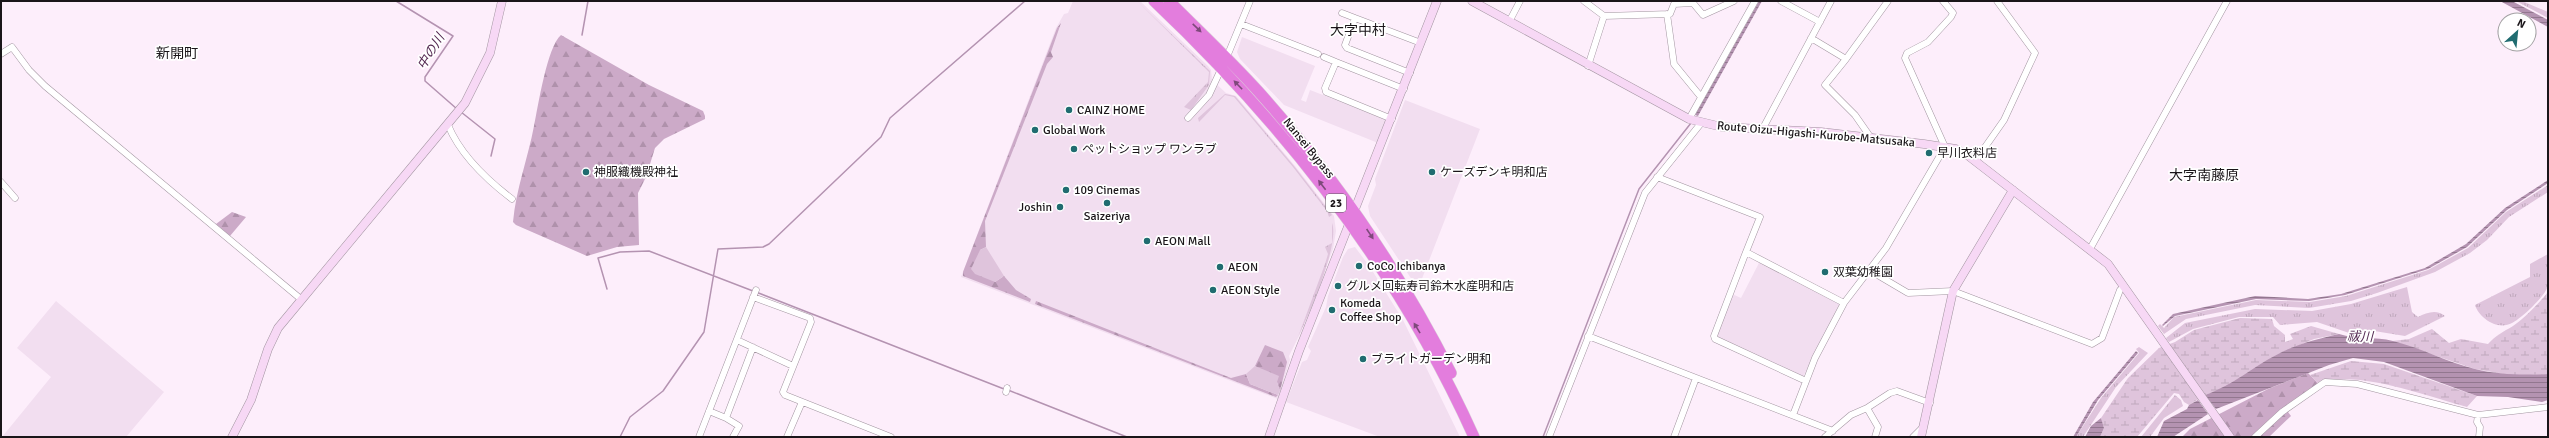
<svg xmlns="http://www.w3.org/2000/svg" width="2549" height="438" font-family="Signika,'Noto Sans JP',sans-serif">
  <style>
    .built { fill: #f2def0 }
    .grass { fill: url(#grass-tufts) }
    .forest { fill: url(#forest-firs) }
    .wetland { fill: url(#wetland-marsh) }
    .green { fill: #dfc4dc }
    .water { fill: url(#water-rules) }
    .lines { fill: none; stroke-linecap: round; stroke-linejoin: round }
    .stream { stroke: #b493b1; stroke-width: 1.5 }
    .street-casing { stroke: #a295a0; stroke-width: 7 }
    .secondary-casing { stroke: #a295a0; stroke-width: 9 }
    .highway-casing { stroke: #dadada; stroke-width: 12 }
    .street { stroke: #fff; stroke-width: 6 }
    .secondary { stroke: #f7d8f5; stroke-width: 8 }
    .highway { stroke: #e37ddd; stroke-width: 11 }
    .oneway { fill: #7e497b }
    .poi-dot { fill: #206c70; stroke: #fff; stroke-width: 1.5 }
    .labels { text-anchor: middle; stroke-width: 3.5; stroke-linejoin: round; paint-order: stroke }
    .shield { fill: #fff; stroke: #5f5b5e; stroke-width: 1 }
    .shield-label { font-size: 11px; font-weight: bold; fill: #1a1519 }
    .poi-label { font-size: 12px; fill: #1a1519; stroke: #fff; text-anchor: start }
    .street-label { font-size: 12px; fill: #1a1519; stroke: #fff }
    .water-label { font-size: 13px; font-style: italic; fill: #542952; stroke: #fff }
    .quarter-label { font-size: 14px; fill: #1a1519; stroke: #fff }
  </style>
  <defs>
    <pattern id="grass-tufts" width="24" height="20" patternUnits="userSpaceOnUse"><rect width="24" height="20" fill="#dfc4dc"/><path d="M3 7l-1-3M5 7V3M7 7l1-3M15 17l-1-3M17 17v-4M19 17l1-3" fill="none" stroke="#bfa8bc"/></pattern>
    <pattern id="forest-firs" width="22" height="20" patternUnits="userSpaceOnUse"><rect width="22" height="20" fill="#ccaac8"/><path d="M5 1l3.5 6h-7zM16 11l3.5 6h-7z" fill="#af91ab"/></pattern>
    <pattern id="wetland-marsh" width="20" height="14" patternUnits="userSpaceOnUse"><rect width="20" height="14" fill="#dfc4dc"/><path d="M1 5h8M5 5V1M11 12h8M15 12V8" fill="none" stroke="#bfa8bc"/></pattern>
    <pattern id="water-rules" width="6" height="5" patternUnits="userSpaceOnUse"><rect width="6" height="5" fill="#b493b1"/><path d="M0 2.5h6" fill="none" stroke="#92778f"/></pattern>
  </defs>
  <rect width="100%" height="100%" fill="#fdeefb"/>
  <path class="built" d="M1073 1H1140L1208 66 1211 70 1212 80 1226 93 1236 96 1295 166 1334 216 1336 231 1333 249 1301 332 1289 356 1290 360 1278 399 961 277 1056 28 1064 14 1068 13Z
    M1242 37 1315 66 1301 100 1306 102 1310 90 1388 120 1378 143 1284 105 1240 59 1237 52Z
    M1405 100 1480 129 1418 289 1370 216 1368 206 1376 185 1375 179Z
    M1355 247 1370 267 1403 320 1460 437H1380L1286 402 1302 362 1307 360 1311 351 1308 347 1326 307 1328 296 1343 257 1348 249Z
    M1760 261 1840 304 1803 377 1717 338 1716 336 1732 294 1741 298Z
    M56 301 164 392 126 437H2L51 377 17 348Z"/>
  <path class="grass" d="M1137 1 1210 71 1209 85 1191 110 1184 107 1208 82 1209 72Z
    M2516 1H2522L2548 12V18Z
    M1225 94 1235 96 1294 166 1332 215 1329 217 1327 211 1293 167 1234 97 1225 95 1199 122 1198 118Z
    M2548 185V192L2509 217 2487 240 2470 253 2435 272 2377 293 2351 301 2309 308 2255 305 2186 319 2164 334 2158 326 2160 324 2164 328 2174 317 2256 300 2310 302 2346 296 2428 270 2468 248 2506 212Z
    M1332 223C1340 244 1309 315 1298 337L1325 264 1328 254 1325 247 1332 243Z
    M2548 254C2548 263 2549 280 2547 288 2544 297 2521 319 2512 323 2498 331 2479 318 2475 305L2530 277V264Z
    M2407 287 2412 312 2418 317C2427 312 2437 309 2445 316L2405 336 2368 330 2352 334 2317 322 2280 325 2273 317H2239L2193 329 2169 342 2166 338 2185 323 2255 309 2312 311 2351 304Z
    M2139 347 2148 353 2116 387 2083 437H2076L2101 398 2139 353 2136 349Z
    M2175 395 2181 400 2183 406 2164 418 2150 437H2141Z"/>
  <path class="forest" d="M1061 23 1051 52 1053 57 1047 64 985 221 986 247 980 250 995 282 1004 276 1016 290 1031 299 1030 302 963 276V272L1057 28Z
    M561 35 649 85 703 111 705 116V119L664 139 655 148 646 177 638 193 639 245 617 247 587 256 516 225 513 222C516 189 528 158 534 126 538 107 547 47 561 35Z
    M232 212 246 217 230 236 216 224Z
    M1036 301 1231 378 1246 374 1250 384 1278 395 1276 397 1035 304Z
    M1265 345 1283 352 1287 362 1280 391 1277 382 1255 366Z
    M2308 373 2319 384 2285 408 2291 416 2269 437H2182L2190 429 2268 389Z"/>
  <path class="wetland" d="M2548 292V374L2515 376 2475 369 2392 341 2409 339 2432 329 2449 343 2461 339 2488 344C2496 335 2503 332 2513 326 2524 319 2540 302 2548 292Z
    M2240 318 2272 319 2274 326 2285 335V342L2293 339 2290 334 2311 326 2339 334 2314 339 2278 354 2228 387 2205 395 2189 405 2184 402 2179 394 2174 393 2137 437H2100L2104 428 2101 418 2128 378 2159 348 2175 342 2194 330Z
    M2351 361 2384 364 2477 396 2467 407C2429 397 2354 368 2319 384L2310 375Z"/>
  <path class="green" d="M986 247 1004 276 995 282 975 274 971 269 980 250Z
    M1255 366 1279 376 1277 382 1280 391 1278 395 1250 384 1246 374Z"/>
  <path class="water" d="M1759 1H1762L1698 116 1695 115Z
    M2500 1H2512L2548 20V27Z
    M2548 180V183L2507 210 2467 247 2428 269 2345 295 2309 301 2256 299 2175 316 2163 326 2162 325 2173 314 2255 296 2308 299 2341 294 2425 268 2466 244 2505 208Z
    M2339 334C2357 340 2375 336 2393 341 2421 348 2447 362 2475 369 2499 375 2523 375 2548 374V400L2542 402 2508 397 2477 396 2384 362 2353 358 2329 365 2216 409 2205 395C2235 384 2251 368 2278 354 2297 344 2318 339 2339 334Z
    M2136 351 2138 353 2098 400 2076 437H2073L2093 402Z
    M2198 400 2208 414 2173 437H2157L2164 421 2187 409 2189 405Z
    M2101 418 2104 428 2100 437H2085L2091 426Z"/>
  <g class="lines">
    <path class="stream" d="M396 1 453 36 425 77V81L457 109
      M582 35 588 1
      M461 112 495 139 491 156
      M607 289 598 258 620 252 649 251 753 291
      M756 292 1004 389
      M1008 390 1127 437
      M620 437 630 417 663 391 704 332 718 249 763 247 769 244 881 137 890 118 1025 1
      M1543 437 1639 189 1691 123"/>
    <defs>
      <path id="street" d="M1584 1 1604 16 1670 14 1674 4 1693 3 1703 15 1734 1
        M1781 1 1820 22
        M1342 13 1355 18
        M1667 14 1674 64 1701 97
        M1509 22 1520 1
        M1241 24 1318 54
        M1811 38 1846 59 1888 1
        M1 54 12 47 29 70 45 86 302 300
        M1324 57 1336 62
        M1226 59 1250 1
        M1846 59 1825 85 1855 115 1871 138
        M1588 66 1604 16
        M1410 73 1347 48 1345 45 1355 18 1421 43
        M1188 118 1209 95 1222 67
        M1392 119 1326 92 1325 88 1336 62 1404 89
        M1689 119 1755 1
        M448 125C460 154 487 180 512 199
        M1762 130 1831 1
        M1976 160 2004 120 2035 53 1997 1
        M1657 177 1760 217 1746 252 1844 303
        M1 182 15 198
        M2090 249 2227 1
        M1746 252 1714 336 1715 339 1806 381
        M1869 270 1908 293 1953 291 2092 344 2102 338 2120 290 2124 286
        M753 297 810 318 811 322 783 392 785 395 891 437
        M1588 336 1833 431
        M737 340 793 366
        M1006 392 1007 388
        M1867 408 1878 427 1875 437
        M709 411 726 418 753 347
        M1793 415 1815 358 1844 303 1886 248 1945 147 1905 58 1907 53 1928 42 1951 17 1953 13 1943 1
        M2478 415 2477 422 2480 427 2479 437
        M726 418 739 426 733 437
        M699 437 756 290
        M787 437 802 402
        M1549 437 1645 193 1702 122
        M1674 437 1696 378
        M1825 437 1851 415 1867 408 1890 393 1897 391 1930 403
        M1913 437 1923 427
        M2255 437 2282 412 2325 382 2357 384 2478 415 2548 407"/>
      <path id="secondary" d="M1472 1 1689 119 1722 127 1821 132 1924 144 1956 149 1966 154 2108 264 2230 437
        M232 437 251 400 268 349 278 328 465 103 490 53 502 1
        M1269 437 1299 351 1437 1
        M1921 437 1953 291 2013 190"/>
      <path id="highway" d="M1154 1C1286 126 1399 270 1474 437
        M1169 1C1199 31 1230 60 1258 91 1335 177 1399 270 1451 373"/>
    </defs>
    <use href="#street" class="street-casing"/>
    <use href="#secondary" class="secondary-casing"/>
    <use href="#highway" class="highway-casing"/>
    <use href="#street" class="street"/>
    <use href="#secondary" class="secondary"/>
    <use href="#highway" class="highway"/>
  </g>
  <defs><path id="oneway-solid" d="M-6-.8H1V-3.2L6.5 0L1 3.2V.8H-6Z"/></defs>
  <g class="oneway">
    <use href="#oneway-solid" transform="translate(1197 28) rotate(44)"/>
    <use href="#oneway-solid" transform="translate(1238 85) rotate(-134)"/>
    <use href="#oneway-solid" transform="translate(1322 185) rotate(-127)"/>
    <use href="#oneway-solid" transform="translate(1370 234) rotate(56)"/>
    <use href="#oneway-solid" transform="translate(1417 328) rotate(-121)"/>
  </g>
  <g class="poi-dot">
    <circle cx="1069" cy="110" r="4"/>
    <circle cx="1035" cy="130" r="4"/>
    <circle cx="1074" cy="149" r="4"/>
    <circle cx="1929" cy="153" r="4"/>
    <circle cx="586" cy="172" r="4"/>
    <circle cx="1432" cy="172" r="4"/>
    <circle cx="1066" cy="190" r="4"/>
    <circle cx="1107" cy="203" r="4"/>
    <circle cx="1060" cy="207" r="4"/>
    <circle cx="1147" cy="241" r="4"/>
    <circle cx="1359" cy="266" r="4"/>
    <circle cx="1220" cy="267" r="4"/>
    <circle cx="1825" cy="272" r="4"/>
    <circle cx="1338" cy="286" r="4"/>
    <circle cx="1213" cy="290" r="4"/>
    <circle cx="1332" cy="310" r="4"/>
    <circle cx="1363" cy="359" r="4"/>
  </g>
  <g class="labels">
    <rect class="shield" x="1326" y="194" width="20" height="18" rx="3"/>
    <g class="shield-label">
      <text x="1336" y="207">23</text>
    </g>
    <g class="poi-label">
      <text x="1077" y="114">CAINZ HOME</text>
      <text x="1043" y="134">Global Work</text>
      <text x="1082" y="153">ペットショップ ワンラブ</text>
      <text x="1937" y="157">早川衣料店</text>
      <text x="594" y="176">神服織機殿神社</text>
      <text x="1440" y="176">ケーズデンキ明和店</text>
      <text x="1074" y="194">109 Cinemas</text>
      <text x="1052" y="211" text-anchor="end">Joshin</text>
      <text x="1107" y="220" text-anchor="middle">Saizeriya</text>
      <text x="1155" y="245">AEON Mall</text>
      <text x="1367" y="270">CoCo Ichibanya</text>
      <text x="1228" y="271">AEON</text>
      <text x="1833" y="276">双葉幼稚園</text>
      <text x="1346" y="290">グルメ回転寿司鈴木水産明和店</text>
      <text x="1221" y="294">AEON Style</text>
      <text x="1340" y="307">Komeda<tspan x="1340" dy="14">Coffee Shop</tspan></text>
      <text x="1371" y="363">ブライトガーデン明和</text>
    </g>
    <g class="street-label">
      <text transform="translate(1816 134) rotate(5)" y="4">Route Oizu-Higashi-Kurobe-Matsusaka</text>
      <text transform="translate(1309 148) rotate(51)" y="4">Nansei Bypass</text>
    </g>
    <g class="water-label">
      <text transform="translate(430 51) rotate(-58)" y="5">中の川</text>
      <text transform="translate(2360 336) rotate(1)" y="5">祓川</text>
    </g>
    <g class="quarter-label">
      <text x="1358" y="35">大字中村</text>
      <text x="177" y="58">新開町</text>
      <text x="2204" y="180">大字南藤原</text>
    </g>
  </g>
  <rect width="2549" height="438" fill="none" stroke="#1a1519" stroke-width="4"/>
  <g transform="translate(2517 32) rotate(27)"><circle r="19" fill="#ffffff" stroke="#a3a1a3"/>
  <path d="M0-3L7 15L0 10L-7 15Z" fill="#206c70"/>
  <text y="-6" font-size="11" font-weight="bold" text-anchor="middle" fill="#1a1519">N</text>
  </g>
</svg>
